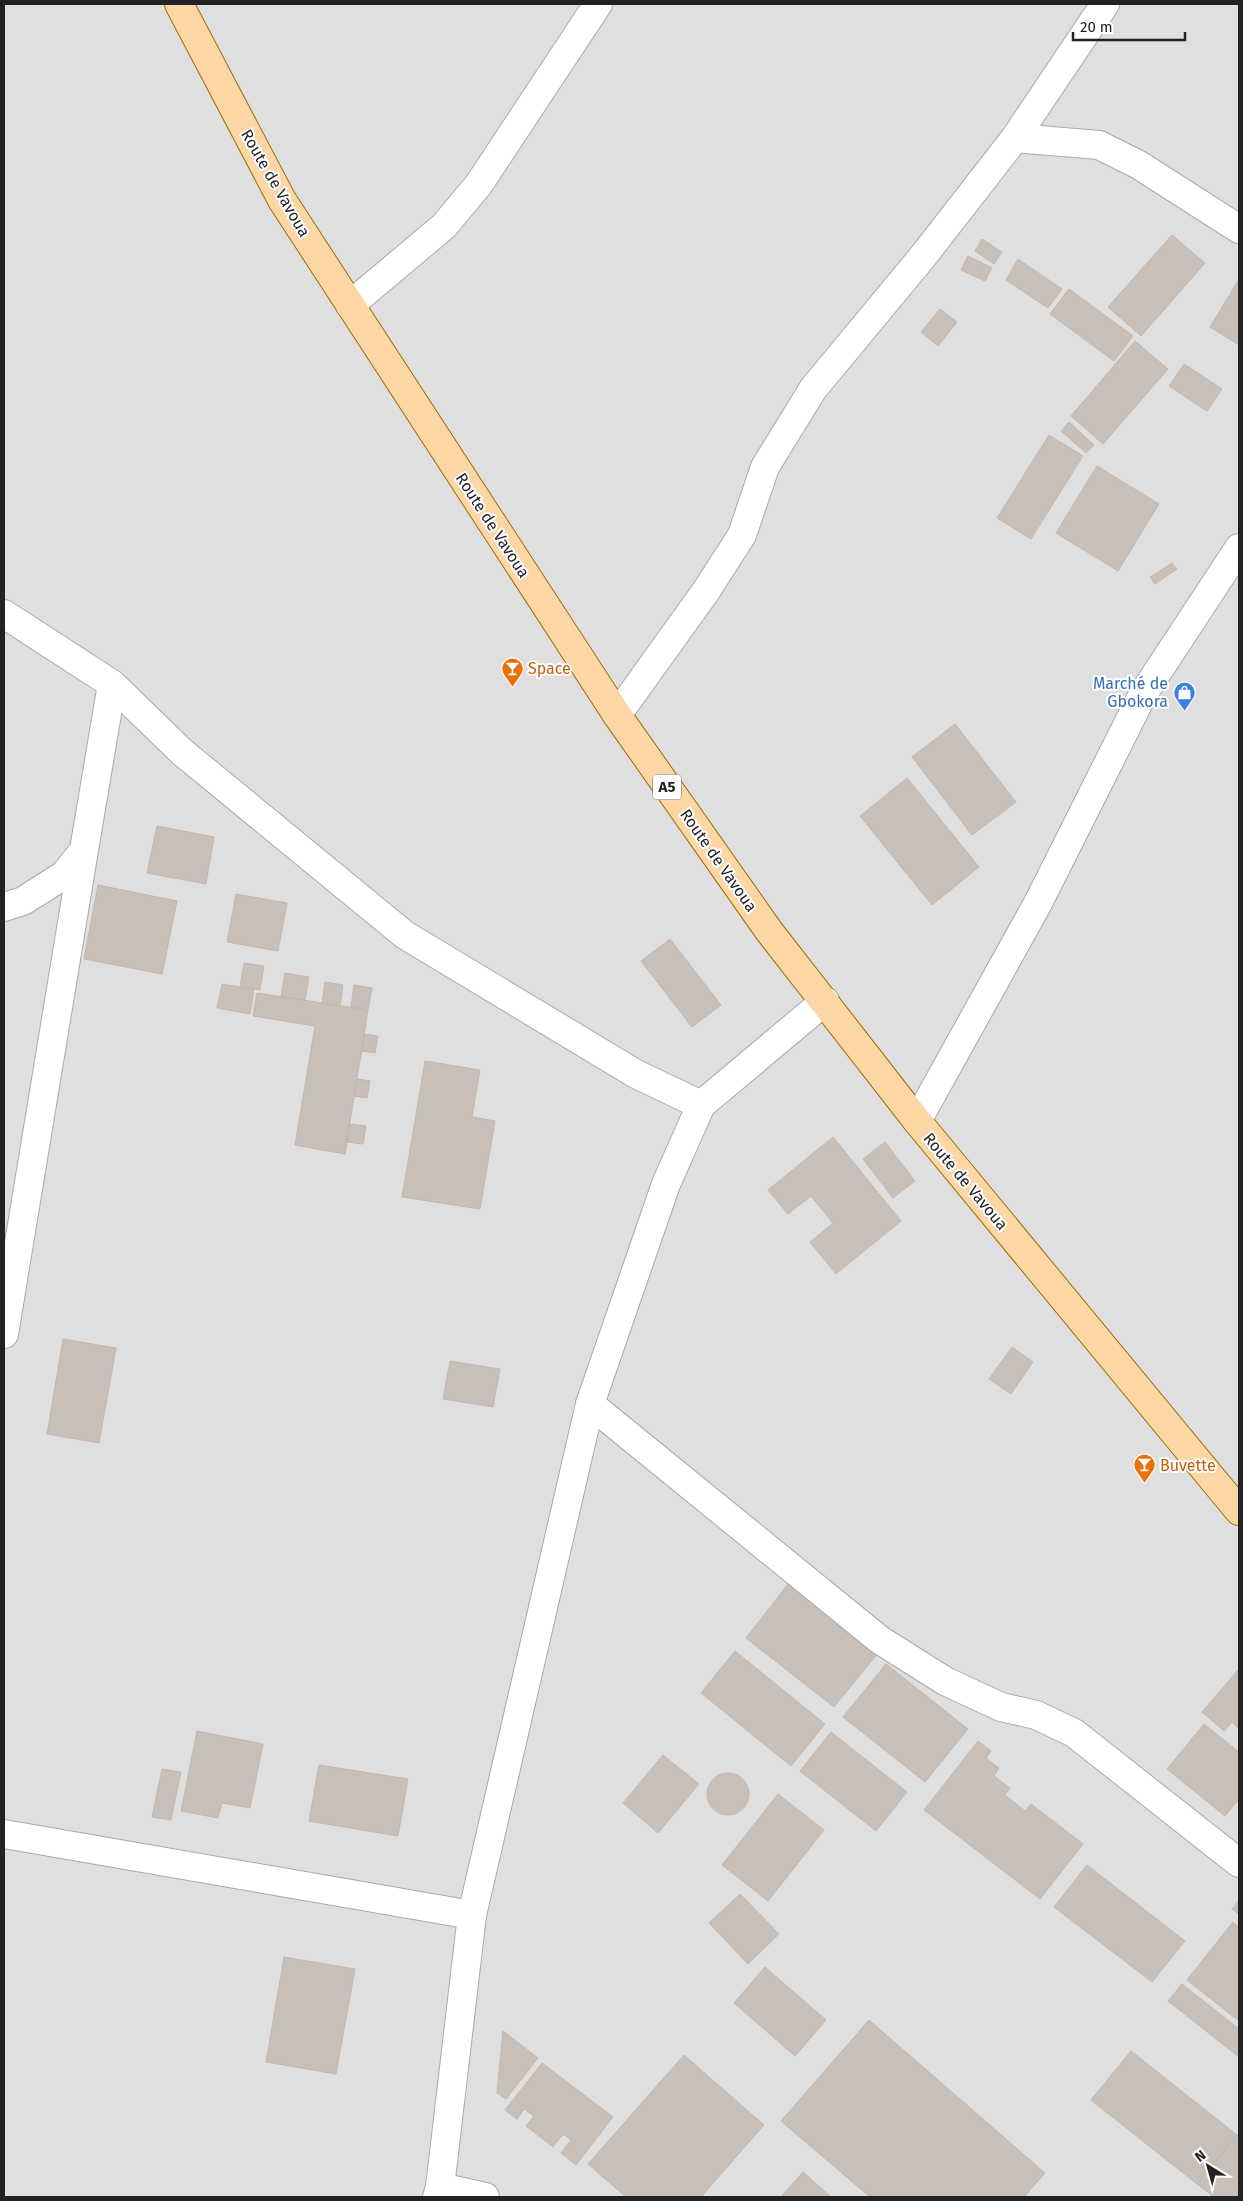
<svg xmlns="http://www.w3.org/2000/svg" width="1243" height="2201" font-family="'Fira Sans',sans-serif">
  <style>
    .residential { fill: #e0dfdf }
    .building { fill: #c7bfb8; stroke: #c4b6ab }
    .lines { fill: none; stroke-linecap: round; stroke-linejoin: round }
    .minor-casing { stroke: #a9a9a9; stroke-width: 30 }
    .tertiary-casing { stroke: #a9a9a9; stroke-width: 30 }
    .primary-casing { stroke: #a06b00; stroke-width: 30 }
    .minor { stroke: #fff; stroke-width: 28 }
    .tertiary { stroke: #fff; stroke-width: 28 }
    .primary { stroke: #fcd6a4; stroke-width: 28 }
    .labels { text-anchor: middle; stroke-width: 4; stroke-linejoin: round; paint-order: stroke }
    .shield { fill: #fff; stroke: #646464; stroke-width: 1 }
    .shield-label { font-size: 15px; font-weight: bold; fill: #222 }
    .street-label { font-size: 16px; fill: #222; stroke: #fff }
    .food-label { font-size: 16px; fill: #c56008; stroke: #fff; text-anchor: start }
    .shop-label { font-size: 16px; fill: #366cbe; stroke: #fff; text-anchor: end }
  </style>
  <rect width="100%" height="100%" fill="#f2efe9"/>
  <path class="residential" d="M4 4H1239V2197H4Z"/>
  <path class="building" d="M1172 235 1205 263 1141 336 1108 307Z
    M982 239 1002 252 994 264 975 251Z
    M968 256 992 268 985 281 961 270Z
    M1018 259 1062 289 1048 308 1006 280Z
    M1238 281 1239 282V345L1210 327Z
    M1069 289 1133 336 1114 361 1050 314Z
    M940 309 957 322 938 346 921 332Z
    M1135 341 1168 369 1103 444 1071 416Z
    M1184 364 1222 389 1207 411 1169 386Z
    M1069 422 1094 445 1086 453 1061 431Z
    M1049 435 1083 456 1031 539 997 518Z
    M1097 466 1159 504 1118 571 1056 533Z
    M1172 563 1177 569 1155 584 1150 577Z
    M955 724 1016 802 972 835 912 757Z
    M907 778 979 867 932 905 860 816Z
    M157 826 214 837 206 884 147 873Z
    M98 885 177 901 162 974 84 959Z
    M236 894 287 903 278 951 227 942Z
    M670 939 721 1005 692 1027 641 961Z
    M244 963 264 966 260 990 240 987Z
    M285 973 309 977 305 1000 281 997Z
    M325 982 343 985 340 1006 322 1003Z
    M222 984 254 989 250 1014 217 1008Z
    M354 985 372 988 368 1010 351 1007Z
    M257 993 368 1010 345 1154 295 1145 315 1026 253 1016Z
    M364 1034 378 1036 375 1053 361 1051Z
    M425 1061 480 1070 472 1117 495 1121 480 1209 402 1197Z
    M357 1079 370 1081 367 1098 354 1096Z
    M349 1124 366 1126 363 1144 346 1142Z
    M833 1137 901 1221 836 1274 810 1242 833 1223 811 1196 788 1214 768 1190Z
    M885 1142 915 1181 893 1198 863 1159Z
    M63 1339 116 1348 99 1443 47 1434Z
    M1012 1347 1033 1362 1011 1394 989 1379Z
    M450 1361 500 1369 493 1407 443 1399Z
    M789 1583 878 1653 834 1707 746 1638Z
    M735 1651 825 1724 791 1766 701 1693Z
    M886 1664 968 1729 925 1782 843 1717Z
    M1239 1669V1729L1232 1722 1224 1731 1202 1712Z
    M1204 1724 1239 1752V1799L1225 1816 1167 1769Z
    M197 1731 263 1744 250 1808 222 1803 218 1818 181 1811Z
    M831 1732 907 1792 876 1831 800 1771Z
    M978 1741 991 1751 986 1758 999 1768 994 1776 1010 1788 1005 1795 1025 1811 1031 1804 1083 1844 1040 1899 924 1810Z
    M663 1755 699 1784 658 1833 623 1803Z
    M319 1765 408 1779 398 1836 309 1821Z
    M162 1769 181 1772 171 1820 152 1817Z
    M707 1794a21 21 0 1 1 42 0a21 21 0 1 1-42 0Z
    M778 1794 824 1830 768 1901 722 1865Z
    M1087 1865 1185 1941 1152 1982 1054 1907Z
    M740 1894 779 1934 748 1964 709 1923Z
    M1239 1900V1914L1232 1909Z
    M1233 1922 1239 1928V2021L1187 1980Z
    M284 1957 355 1969 336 2074 266 2062Z
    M765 1967 826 2020 795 2056 734 2003Z
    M1182 1984 1239 2029V2057L1168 2001Z
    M869 2020 1045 2173 1024 2197H870L781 2121Z
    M503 2031 538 2058 506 2099 497 2093Z
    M1131 2051 1237 2135 1197 2184 1091 2100Z
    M684 2055 764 2125 701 2197H626L588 2164Z
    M542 2063 613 2117 576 2165 561 2153 571 2140 563 2134 553 2147 526 2126 534 2116 524 2109 517 2119 505 2110Z
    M1237 2135 1239 2137V2197H1214L1197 2184Z
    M803 2172 831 2197H781Z"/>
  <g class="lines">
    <defs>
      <path id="minor" d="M1015 138 1099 145 1139 165 1239 229
        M350 305 444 226 479 184 598 4
        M4 614 112 684 182 752 405 935 636 1074 701 1105
        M617 715 706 591 742 535 765 467 813 389 924 255 1015 138 1105 4
        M4 907 23 901 64 875 84 850 112 684
        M917 1121 1038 903 1143 694 1239 548
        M4 1334 84 850
        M590 1404 880 1640 945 1681 1001 1707 1036 1715 1074 1733 1239 1863
        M4 1834 472 1915
        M440 2187 485 2197"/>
      <path id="tertiary" d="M437 2197 440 2187 472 1915 590 1404 666 1184 701 1105 825 1001"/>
      <path id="primary" d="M179 4 282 200 617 715 769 931 917 1121 1239 1511"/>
    </defs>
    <use href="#minor" class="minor-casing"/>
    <use href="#tertiary" class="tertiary-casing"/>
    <use href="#primary" class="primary-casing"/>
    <use href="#minor" class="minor"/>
    <use href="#tertiary" class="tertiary"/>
    <use href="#primary" class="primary"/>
  </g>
  <defs>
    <symbol id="bar-pin" viewBox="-11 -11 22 30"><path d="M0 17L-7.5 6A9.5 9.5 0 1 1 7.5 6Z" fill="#e8710a" stroke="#fff"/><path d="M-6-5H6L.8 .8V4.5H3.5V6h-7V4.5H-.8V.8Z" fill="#fff"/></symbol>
    <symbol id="shop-pin" viewBox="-11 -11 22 30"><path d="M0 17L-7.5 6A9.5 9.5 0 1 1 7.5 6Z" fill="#3f7fe0" stroke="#fff"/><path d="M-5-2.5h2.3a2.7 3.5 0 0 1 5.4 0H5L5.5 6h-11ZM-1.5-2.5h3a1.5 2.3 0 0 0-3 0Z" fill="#fff"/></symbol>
  </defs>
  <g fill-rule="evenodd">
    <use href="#bar-pin" x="500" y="656" width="25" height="34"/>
    <use href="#shop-pin" x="1172" y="680" width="25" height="34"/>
    <use href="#bar-pin" x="1132" y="1452" width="25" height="34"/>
  </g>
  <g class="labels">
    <rect class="shield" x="653" y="774.5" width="28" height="25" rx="4"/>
    <g class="shield-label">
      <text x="667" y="792">A5</text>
    </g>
    <g class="street-label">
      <text transform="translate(276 183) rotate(60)" y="6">Route de Vavoua</text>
      <text transform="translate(493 525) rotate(57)" y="6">Route de Vavoua</text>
      <text transform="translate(719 860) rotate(55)" y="6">Route de Vavoua</text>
      <text transform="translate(966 1181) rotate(50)" y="6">Route de Vavoua</text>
    </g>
    <g class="food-label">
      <text x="528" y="674">Space</text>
      <text x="1160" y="1471">Buvette</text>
    </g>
    <g class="shop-label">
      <text x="1168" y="689">Marché de<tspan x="1168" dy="18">Gbokora</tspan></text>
    </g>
  </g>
  <rect width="1243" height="2201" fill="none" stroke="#222222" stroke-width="10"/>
  <g transform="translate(1208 2166) rotate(323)" stroke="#ffffff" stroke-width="4" paint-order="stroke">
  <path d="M0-4L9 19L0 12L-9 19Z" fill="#222222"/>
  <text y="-8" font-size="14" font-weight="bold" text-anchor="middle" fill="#222222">N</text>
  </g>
  <path d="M1073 32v8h112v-8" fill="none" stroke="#222222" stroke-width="2.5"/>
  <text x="1080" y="32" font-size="15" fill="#222222" stroke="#ffffff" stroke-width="4" paint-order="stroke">20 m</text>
</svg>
